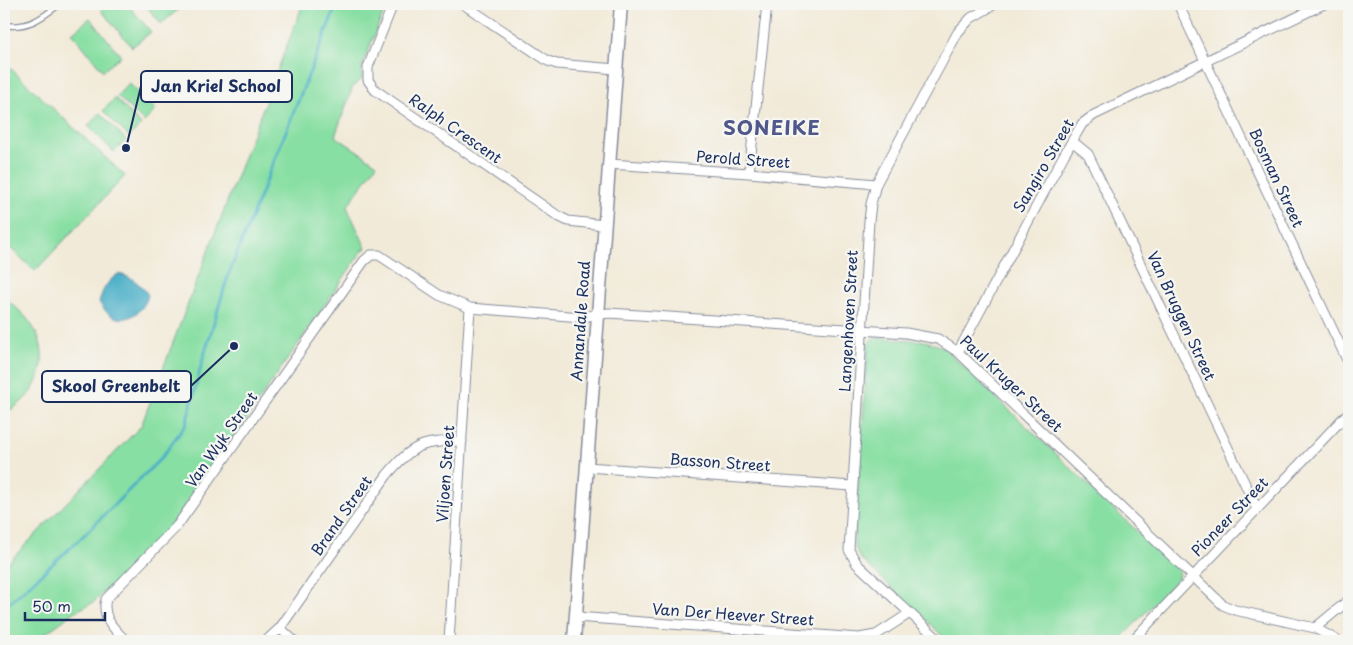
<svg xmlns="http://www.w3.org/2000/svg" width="1353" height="645" font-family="'Playpen Sans',sans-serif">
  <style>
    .green { fill: #88dfa3; stroke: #528780 }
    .water { fill: #48afc7; stroke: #326f92 }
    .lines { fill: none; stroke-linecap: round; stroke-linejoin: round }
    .stream { stroke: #48afc7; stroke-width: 3 }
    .lane-casing { stroke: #868c9b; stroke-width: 7 }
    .street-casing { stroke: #868c9b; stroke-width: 11 }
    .secondary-casing { stroke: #868c9b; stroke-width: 15 }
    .path { stroke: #868c9b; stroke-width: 2; stroke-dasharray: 1 4; stroke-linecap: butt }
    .lane { stroke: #fff; stroke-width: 4.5 }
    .street { stroke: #fff; stroke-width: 9 }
    .secondary { stroke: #fff; stroke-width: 12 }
    .labels { text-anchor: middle; stroke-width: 4.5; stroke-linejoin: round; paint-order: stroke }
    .street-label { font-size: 15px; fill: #1b2f5e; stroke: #f6f6f2 }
    .district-label { font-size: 20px; font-weight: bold; letter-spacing: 1px; fill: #50578a; stroke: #f6f6f2 }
    .leader { fill: none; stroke: #1b2f5e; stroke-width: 2 }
    .callout-dot { fill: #1b2f5e; stroke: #f6f6f2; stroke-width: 2 }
    .callout { fill: #f6f6f2; stroke: #1b2f5e; stroke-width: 2 }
    .callout-label { font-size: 16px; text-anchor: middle; font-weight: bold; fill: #1b2f5e }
  </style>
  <rect width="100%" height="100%" fill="#f6f6f2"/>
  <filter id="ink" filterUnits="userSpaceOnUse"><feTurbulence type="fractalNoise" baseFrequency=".02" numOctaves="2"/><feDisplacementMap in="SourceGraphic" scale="10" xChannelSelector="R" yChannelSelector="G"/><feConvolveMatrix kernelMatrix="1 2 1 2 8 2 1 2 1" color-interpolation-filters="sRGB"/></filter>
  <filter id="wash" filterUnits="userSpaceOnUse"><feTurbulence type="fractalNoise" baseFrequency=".0096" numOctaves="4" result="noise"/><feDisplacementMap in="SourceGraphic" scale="20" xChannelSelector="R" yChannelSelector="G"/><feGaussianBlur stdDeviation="1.12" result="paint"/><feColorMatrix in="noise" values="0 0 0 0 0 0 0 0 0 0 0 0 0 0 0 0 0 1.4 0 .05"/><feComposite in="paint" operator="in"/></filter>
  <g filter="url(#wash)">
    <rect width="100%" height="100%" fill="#f2ead8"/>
    <path class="green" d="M108 4H127L151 32 132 47 101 10Z
      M145 4H176L180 8 161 24Z
      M303 4H387L362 66V79L353 86 335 136 377 164 347 207 366 248 362 251 189 502 161 536 94 602 76 611 35 641H4V567L141 426Z
      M90 18 121 56 103 71 72 33Z
      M8 66 125 176 35 271 4 242V70Z
      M129 83 156 110 144 122 117 96Z
      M115 98 141 125 129 137 103 111Z
      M100 113 126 140 114 152 88 126Z
      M4 297C14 306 26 315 33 327 54 359 37 399 4 413Z
      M876 338 925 341 943 347 1179 571 1178 579 1118 641H948L859 557 854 543 868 345 872 339Z"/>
    <path class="water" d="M118 274C131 276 141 284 148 295 147 301 144 305 141 309 126 325 109 320 99 302 102 291 107 281 118 274Z"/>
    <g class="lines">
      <path class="stream" d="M4 608 80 539 162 457 186 424 203 359 228 276 337 4"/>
    </g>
  </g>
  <g filter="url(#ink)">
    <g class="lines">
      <defs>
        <path id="lane" d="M4 25C27 29 42 18 60 4"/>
        <path id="street" d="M393 4 368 67V80L375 90 558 216 568 221 604 225
          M463 4 548 61 557 64 616 69
          M1178 4 1349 364
          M1072 141 1088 154 1257 509
          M609 164 749 173 876 184
          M749 173 767 4
          M958 352 1064 155 1082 124 1094 115 1324 4
          M587 467 852 486
          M576 617 859 638 876 635 910 613
          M280 628 294 641
          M1315 628 1349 600
          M126 641C114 629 101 617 106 599L177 526 364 261 371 255H379L439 295 470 308 581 317 609 313 906 333 938 339 958 352 1223 605 1235 610 1315 628 1338 641
          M266 641 280 628 387 475C414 443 422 442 462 441
          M449 641 470 308
          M940 641 857 564 849 550 869 221 871 204 876 184 958 32 971 18 995 4
          M1132 641 1349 412"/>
        <path id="secondary" d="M574 641 621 4"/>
      </defs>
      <use href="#lane" class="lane-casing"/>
      <use href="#street" class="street-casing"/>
      <use href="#secondary" class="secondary-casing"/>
      <path class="path" d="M4 636 9 641"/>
      <use href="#lane" class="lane"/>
      <use href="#street" class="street"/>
      <use href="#secondary" class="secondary"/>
    </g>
  </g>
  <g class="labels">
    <g class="street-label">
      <text transform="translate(455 129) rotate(35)" y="5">Ralph Crescent</text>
      <text transform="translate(743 160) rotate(4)" y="5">Perold Street</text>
      <text transform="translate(1044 166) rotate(-60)" y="5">Sangiro Street</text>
      <text transform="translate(1276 178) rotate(65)" y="5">Bosman Street</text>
      <text transform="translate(1181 316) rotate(65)" y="5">Van Bruggen Street</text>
      <text transform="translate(581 321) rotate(-86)" y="5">Annandale Road</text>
      <text transform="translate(849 321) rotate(-87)" y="5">Langenhoven Street</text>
      <text transform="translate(1011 384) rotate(43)" y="5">Paul Kruger Street</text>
      <text transform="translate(222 440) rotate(-55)" y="5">Van Wyk Street</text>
      <text transform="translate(720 463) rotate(4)" y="5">Basson Street</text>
      <text transform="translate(446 474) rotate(-86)" y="5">Viljoen Street</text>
      <text transform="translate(342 516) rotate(-55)" y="5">Brand Street</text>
      <text transform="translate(1230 517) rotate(-46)" y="5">Pioneer Street</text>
      <text transform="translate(733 615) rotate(4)" y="5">Van Der Heever Street</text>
    </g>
    <g class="district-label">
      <text x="772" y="135">SONEIKE</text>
    </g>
  </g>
  <path class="leader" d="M126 148L141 86M234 346L191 386"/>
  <g class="callout-dot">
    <circle cx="126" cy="148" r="5"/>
    <circle cx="234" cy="346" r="5"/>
  </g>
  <g class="callout">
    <rect x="141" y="71" width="151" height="31" rx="5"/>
    <rect x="42" y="371" width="149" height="31" rx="5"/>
  </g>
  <g class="callout-label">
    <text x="216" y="92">Jan Kriel School</text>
    <text x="116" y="392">Skool Greenbelt</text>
  </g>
  <rect width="1353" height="645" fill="none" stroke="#f6f6f2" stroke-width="20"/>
  <path d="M25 612v8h80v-8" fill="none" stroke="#1b2f5e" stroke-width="2.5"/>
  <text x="32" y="612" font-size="15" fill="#1b2f5e" stroke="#f6f6f2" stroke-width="4" paint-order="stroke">50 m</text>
</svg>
